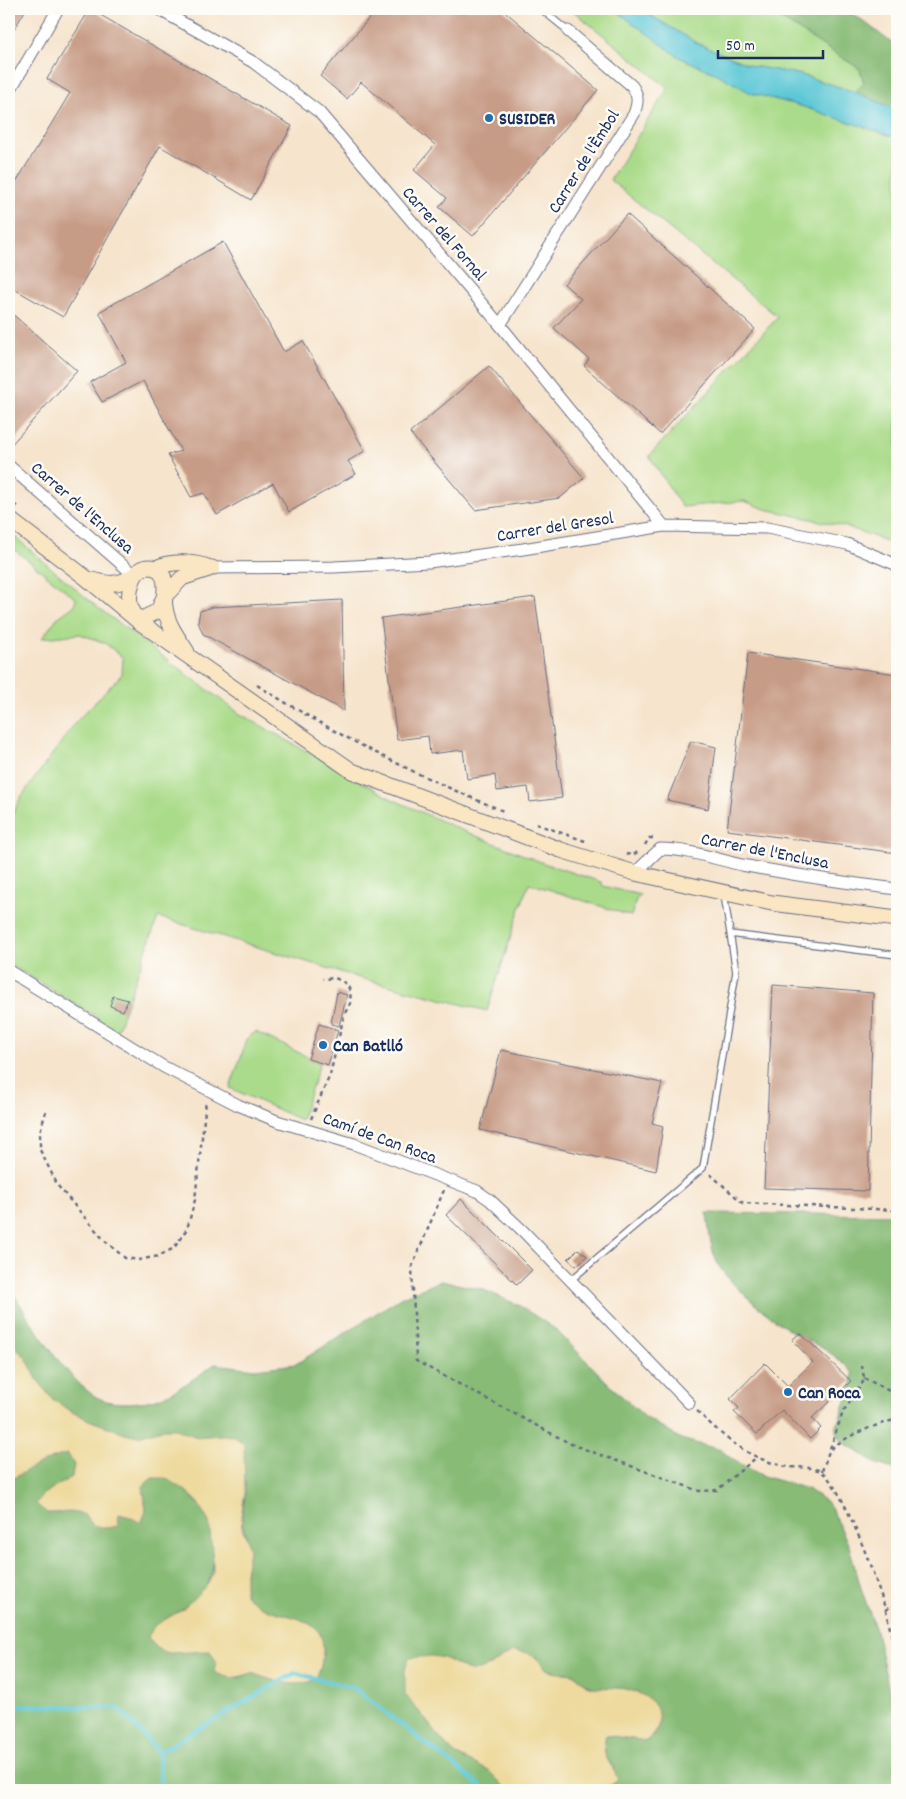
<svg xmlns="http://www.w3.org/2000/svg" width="906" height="1799" font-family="Dekko,sans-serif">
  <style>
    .green { fill: #aadb8a; stroke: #628574 }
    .forest { fill: #87bb76; stroke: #51756a }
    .sand { fill: #eeda9e; stroke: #84847e }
    .water { fill: #5cc7d6; stroke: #3c7b9a }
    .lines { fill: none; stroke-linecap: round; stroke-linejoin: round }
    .stream { stroke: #5cc7d6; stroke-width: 4.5 }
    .building { fill: #c79c87 }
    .lane-casing { stroke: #686e84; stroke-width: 8 }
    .street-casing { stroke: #686e84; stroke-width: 13 }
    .secondary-casing { stroke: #686e84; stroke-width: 17 }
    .path { stroke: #686e84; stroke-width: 2.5; stroke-dasharray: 4 4; stroke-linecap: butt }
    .lane { stroke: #fff; stroke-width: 5.5 }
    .street { stroke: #fff; stroke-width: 11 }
    .secondary { stroke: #fbe6c3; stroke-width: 15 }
    .poi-dot { fill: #1f6fb2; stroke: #fdfcf7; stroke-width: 2 }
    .labels { text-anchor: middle; stroke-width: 5; stroke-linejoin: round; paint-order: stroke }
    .poi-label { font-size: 18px; font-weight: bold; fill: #1b2f5e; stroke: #fdfcf7; text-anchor: start }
    .street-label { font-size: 18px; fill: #1b2f5e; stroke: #fdfcf7 }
  </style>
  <rect width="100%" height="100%" fill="#fdfcf7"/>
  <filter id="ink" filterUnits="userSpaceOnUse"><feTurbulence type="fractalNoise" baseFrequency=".02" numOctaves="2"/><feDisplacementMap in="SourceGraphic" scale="10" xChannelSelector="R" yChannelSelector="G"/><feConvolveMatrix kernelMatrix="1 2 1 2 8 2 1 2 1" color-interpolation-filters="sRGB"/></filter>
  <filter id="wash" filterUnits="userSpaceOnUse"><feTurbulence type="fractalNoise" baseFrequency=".0096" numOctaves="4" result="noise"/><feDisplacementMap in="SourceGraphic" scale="20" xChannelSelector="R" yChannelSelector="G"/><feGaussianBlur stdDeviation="1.12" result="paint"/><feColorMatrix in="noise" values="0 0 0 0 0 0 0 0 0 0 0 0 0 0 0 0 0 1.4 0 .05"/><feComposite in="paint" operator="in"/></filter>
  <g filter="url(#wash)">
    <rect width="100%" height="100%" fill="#f6e4cc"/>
    <path class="green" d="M571 9H614L679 57 719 75 751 93 801 106 897 138V545L847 527 765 509 744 501 682 507 649 456 778 317 610 180 668 88Z
      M644 9H770L778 17 860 69 864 83 855 92 798 74 752 66 699 44 653 17Z
      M9 532 97 607 240 714 392 799 459 829 546 864 601 882 603 886 640 895 636 900 631 916 529 883 518 914 487 1011 360 978 158 917 116 1034 97 1017 9 964V821L21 797 76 722 122 674 123 658 105 643 80 634 42 638 57 618 74 606 76 599 9 545Z
      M256 1032 320 1063 301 1120 230 1088 248 1037Z"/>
    <path class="forest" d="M770 9H843L862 20 897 47V110L855 92 864 83 860 69 778 17Z
      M707 1213 897 1215V1470L877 1464 840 1440 836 1428 852 1385 853 1373C838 1355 817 1345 796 1334 775 1322 727 1284 717 1262 710 1248 709 1229 707 1213Z
      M441 1281 482 1289 520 1306 555 1329 614 1389 645 1417 681 1439 721 1450 733 1460 763 1476 807 1489 820 1497 831 1507 849 1546 861 1588 876 1631 897 1727V1790H600L608 1787 614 1768C605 1757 602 1749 606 1735L647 1741 656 1733 659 1722 639 1693C632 1691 624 1688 616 1688 608 1687 600 1689 592 1687 584 1685 581 1677 573 1674 553 1669 550 1677 536 1657L501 1658C492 1666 477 1675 465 1669 458 1666 451 1661 444 1658L414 1705 446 1745 455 1754 489 1771 508 1790H9V1481C27 1470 47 1458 68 1454L74 1465 72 1477 43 1494 47 1513 72 1512 85 1515 93 1525 119 1514 130 1517 146 1511 143 1486C145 1484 148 1480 151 1479 171 1470 204 1506 209 1522 214 1537 216 1570 208 1583 198 1601 172 1616 154 1626L197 1651H210L216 1661 238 1678 252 1673C267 1679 300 1691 315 1678 321 1672 322 1660 323 1652 323 1645 323 1636 317 1630 304 1616 282 1616 264 1608 257 1605 251 1600 245 1595 243 1577 249 1560 247 1541 246 1531 241 1526 242 1515 243 1504 248 1491 244 1480 239 1465 229 1449 221 1435L197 1437 175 1429H162L139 1436 127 1434 91 1421 70 1411 51 1398 37 1379 26 1358 9 1340V1286C27 1316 71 1389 103 1400 116 1405 143 1403 156 1399 177 1392 197 1376 215 1364L255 1369 296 1364 402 1297Z"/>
    <path class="sand" d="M9 1340 26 1358 37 1379 51 1398 70 1411 91 1421 127 1434 139 1436 162 1429H175L197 1437 221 1435 234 1436 244 1444 245 1493 241 1516 242 1528 247 1539 249 1550 245 1573V1595C251 1600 257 1605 264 1608 282 1616 304 1616 317 1630 323 1636 323 1645 323 1652 322 1660 321 1672 315 1678 301 1691 267 1679 252 1673 236 1678 230 1680 214 1672L216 1661 210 1651 169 1653 156 1648 148 1637 154 1626 183 1609 208 1584 213 1573V1561L209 1522 196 1500 186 1491 165 1478H152L143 1486 146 1511 141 1523 130 1517 119 1514 118 1526 106 1528 93 1525 85 1515 72 1512 47 1513 36 1504 43 1494 72 1477 74 1465 68 1454C47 1458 27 1470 9 1481Z
      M513 1651C521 1652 529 1652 535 1657 542 1662 543 1669 552 1672 559 1674 567 1672 575 1675 579 1677 582 1682 586 1685 596 1689 606 1687 616 1688 632 1689 657 1697 658 1715 660 1728 656 1733 646 1741L606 1735C600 1757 611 1761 618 1780L608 1787 600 1790H508L489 1771 455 1754 446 1745 405 1694V1670L409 1658 432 1656 444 1658 466 1670H479L491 1666 501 1658Z"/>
    <path class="water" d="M614 9H644L653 17 699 44 752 66 798 74 855 92 897 110V138L801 106 751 93 719 75 679 57Z"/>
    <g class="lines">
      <path class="stream" d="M9 1705 118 1708 159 1752 161 1790
        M159 1752 295 1673 354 1688 486 1790"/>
    </g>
    <g id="blocks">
      <path class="building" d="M9 9H26L9 38Z
        M90 9 292 126 251 200 160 146 63 317 9 286V194L70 93 47 79Z
        M377 9H502L598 90 473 236 439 207 447 198 414 170 435 145 361 82 347 99 320 76Z
        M627 214 755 329 660 434 584 366 589 359 554 328 581 299 564 284Z
        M223 242 284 352 303 341 365 451 348 461 356 474 289 512 273 483 217 515 204 493 191 497 168 455 181 451 143 381 102 402 90 382 126 362 99 312Z
        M9 311 77 371 9 447Z
        M489 366 584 478 560 498 475 510 410 433Z
        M535 597 562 798 530 802 528 787 497 791 495 775 467 779 463 750 430 754 428 736 397 740 381 618Z
        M342 600 344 711 203 634 198 622 200 611 212 607Z
        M748 653 897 674V853L727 830Z
        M691 741 716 747 708 809 667 800Z
        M773 985 873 993 868 1191 764 1188Z
        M337 992 347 995 339 1026 331 1024Z
        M113 996 128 1000 123 1011 110 1006Z
        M319 1024 338 1030 328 1065 308 1059Z
        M501 1050 662 1083 652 1123 663 1126 656 1171 480 1130Z
        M461 1199 532 1270 517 1285 446 1215Z
        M578 1249 587 1256 576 1266 568 1259Z
        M800 1333 851 1381 812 1418 821 1428 810 1439 782 1410 757 1434 734 1412 739 1408 730 1399 765 1363 788 1386 813 1362 792 1340Z"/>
    </g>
  </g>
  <g filter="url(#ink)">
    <use href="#blocks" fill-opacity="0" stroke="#686e84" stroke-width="1"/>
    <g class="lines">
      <defs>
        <path id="lane" d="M541 9 568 31
          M730 934 897 955
          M571 1280 703 1168 736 972 724 894"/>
        <path id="street" d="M158 9 253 62 319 112 500 325 664 526
          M9 92 58 9
          M500 325 634 114C638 103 639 96 632 86L568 31
          M9 466 134 575
          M212 568 334 567 429 562 523 549 664 526 767 528 847 544 897 565
          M635 873 660 849C688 849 715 859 742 865 794 875 845 883 897 889
          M9 971 164 1067 238 1105 277 1121 354 1144 477 1191 490 1200 523 1231 689 1403"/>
        <path id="secondary" d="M9 519 85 577 138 621 352 771 561 850 635 873 772 903 897 919
          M156 568C172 560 194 562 211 568
          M88 579C107 584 118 587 134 575
          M187 652C178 638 167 624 165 607 163 596 169 579 159 570 156 568 152 567 149 567 133 567 128 590 130 604 131 610 135 615 138 621L158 611 164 597 182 578 212 568"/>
      </defs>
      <use href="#lane" class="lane-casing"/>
      <use href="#street" class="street-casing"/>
      <use href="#secondary" class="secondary-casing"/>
      <path class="path" d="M9 499 17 507
        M257 685C336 735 419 777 506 812
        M536 824 588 842
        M645 845 649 838H656
        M626 854 632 855 638 852
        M46 1111 40 1132V1150L58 1186 105 1241 125 1258 139 1260 159 1256 174 1248 187 1229 195 1200 206 1101
        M311 1119 330 1075 344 1015 351 1002 350 991 347 984 335 978 323 979
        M710 1174 743 1203 897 1210
        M444 1190 412 1267 416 1361 571 1444 699 1491 717 1490 757 1457
        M864 1378 897 1395
        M697 1411C725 1438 744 1456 783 1466 795 1469 809 1465 820 1471 842 1481 878 1585 886 1611 890 1627 893 1644 897 1660
        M831 1449C850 1433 874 1426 897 1419
        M822 1471 843 1412 863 1382 864 1378 862 1366
        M885 1610 897 1604"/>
      <use href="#lane" class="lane"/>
      <use href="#street" class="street"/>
      <use href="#secondary" class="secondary"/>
    </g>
  </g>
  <g class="poi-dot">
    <circle cx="489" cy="118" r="5"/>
    <circle cx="323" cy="1045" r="5"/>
    <circle cx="788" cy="1392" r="5"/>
  </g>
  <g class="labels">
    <g class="poi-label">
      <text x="499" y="124">SUSIDER</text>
      <text x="333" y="1051">Can Batlló</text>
      <text x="798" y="1398">Can Roca</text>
    </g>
    <g class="street-label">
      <text transform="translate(583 161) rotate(-58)" y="6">Carrer de l'Èmbol</text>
      <text transform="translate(445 233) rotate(49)" y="6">Carrer del Fornal</text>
      <text transform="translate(83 507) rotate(41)" y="6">Carrer de l'Enclusa</text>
      <text transform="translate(555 526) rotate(-9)" y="6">Carrer del Gresol</text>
      <text transform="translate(765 850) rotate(11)" y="6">Carrer de l'Enclusa</text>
      <text transform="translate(380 1137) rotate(20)" y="6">Camí de Can Roca</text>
    </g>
  </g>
  <rect width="906" height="1799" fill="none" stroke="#fdfcf7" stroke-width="30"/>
  <path d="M718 50v8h105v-8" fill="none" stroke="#1b2f5e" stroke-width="2.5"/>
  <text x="726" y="50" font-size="15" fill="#1b2f5e" stroke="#fdfcf7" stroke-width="4" paint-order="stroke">50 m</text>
</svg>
